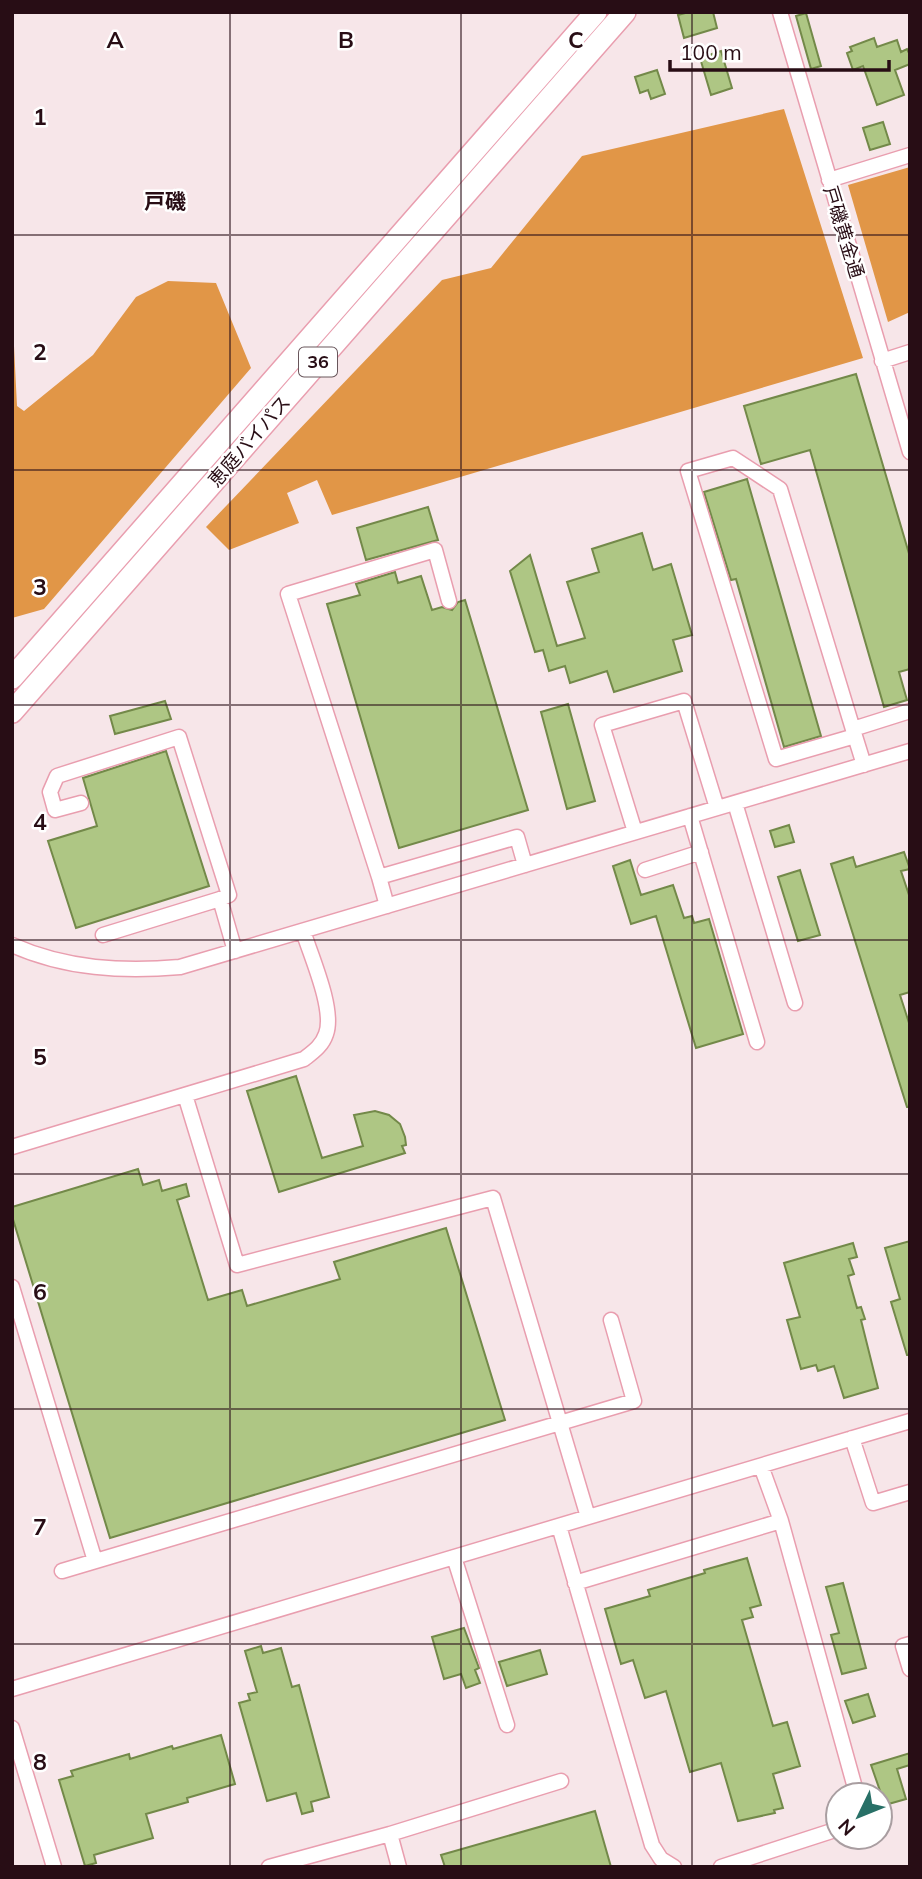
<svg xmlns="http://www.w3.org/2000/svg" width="922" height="1879" font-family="Mulish,'Noto Sans JP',sans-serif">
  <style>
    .forest { fill: #e19647 }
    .building { fill: #aec684; stroke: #738949; stroke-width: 2 }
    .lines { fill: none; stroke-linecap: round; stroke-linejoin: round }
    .minor-casing { stroke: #e99eaf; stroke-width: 17 }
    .highway-casing { stroke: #e99eaf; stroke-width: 24 }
    .minor { stroke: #fff; stroke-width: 14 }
    .highway { stroke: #fff; stroke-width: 21 }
    .grid { fill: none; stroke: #280d15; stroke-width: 2; stroke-opacity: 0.55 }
    .labels { text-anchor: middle; stroke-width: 5; stroke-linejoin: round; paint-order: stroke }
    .shield { fill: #fff; stroke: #68565b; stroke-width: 2 }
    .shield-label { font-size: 18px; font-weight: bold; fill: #280d15 }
    .street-label { font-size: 19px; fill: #280d15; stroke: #fff }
    .neighbourhood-label { font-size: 21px; font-weight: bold; fill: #280d15; stroke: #fff }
    .grid-label { font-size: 23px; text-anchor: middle; font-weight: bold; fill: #280d15; stroke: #fff; stroke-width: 5; stroke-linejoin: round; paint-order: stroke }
  </style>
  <rect width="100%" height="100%" fill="#f7e6e9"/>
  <path class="forest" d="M784 109 863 358 332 515 317 480 287 493 299 523 229 550 206 527 442 280 491 268 582 156Z
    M910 167V312L888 322 848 185Z
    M168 281 216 283 251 368 44 609 12 618V306L17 406 24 411 93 355 136 297Z"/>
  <path class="building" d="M689 12H713L717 28 684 38 678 15Z
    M806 13 821 66 811 69 796 16Z
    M874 38 877 47 897 40 901 52 907 49 910 55V64L895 70 904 95 877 105 863 66 853 70 847 53 852 51 850 47Z
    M721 51 732 88 711 95 700 58Z
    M657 70 665 94 651 99 648 90 640 93 635 77Z
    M883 122 890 144 870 150 863 128Z
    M856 374 910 557V669L899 672 907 700 884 707 810 450 761 464 744 406Z
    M747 479 821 736 784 747 736 579 731 580 704 492Z
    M428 507 438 540 366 560 357 528Z
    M642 533 653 570 671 564 692 635 673 640 682 671 614 692 607 671 570 683 565 666 549 671 543 650 535 652 510 571 530 555 557 646 585 638 567 582 599 572 592 549Z
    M395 572 398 583 421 576 432 610 442 607 452 610 458 602 465 600 528 810 399 848 327 604 360 595 356 584Z
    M165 701 171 719 115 734 110 716Z
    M568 704 595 801 567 809 541 712Z
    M166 751 209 886 76 928 48 841 97 826 83 778Z
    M789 825 794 842 775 847 770 831Z
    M904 852 910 869 901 871 910 898V992L900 995 910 1026V1107H907L831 864 853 857 856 867Z
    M630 860 641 895 673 885 684 918 692 916 694 923 709 919 743 1034 696 1048 656 916 631 924 613 866Z
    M800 870 820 935 798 941 778 877Z
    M296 1076 322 1158 363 1146 354 1115 375 1111 389 1115 400 1124 405 1137 406 1145 402 1146 405 1153 279 1192 247 1091Z
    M138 1169 143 1185 159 1180 162 1191 186 1184 189 1196 177 1200 208 1300 242 1290 247 1306 340 1279 334 1262 446 1228 505 1420 110 1538 12 1216V1207Z
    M910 1241V1355H907L891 1302 900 1299 885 1248Z
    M853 1243 857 1257 849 1259 854 1274 848 1276 857 1308 861 1307 865 1319 861 1320 878 1388 844 1398 834 1366 818 1371 816 1365 801 1369 787 1320 800 1317 784 1263Z
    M747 1558 761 1605 750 1608 753 1617 742 1620 773 1726 787 1722 800 1766 773 1774 783 1808 774 1810 775 1813 738 1821 721 1763 690 1772 666 1691 645 1698 633 1660 621 1664 605 1609 650 1596 648 1590 705 1573 704 1570Z
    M843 1583 866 1668 842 1674 831 1635 839 1633 826 1587Z
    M464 1628 479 1668 475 1670 480 1683 466 1688 461 1674 444 1679 432 1637Z
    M261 1646 263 1653 281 1648 292 1687 299 1685 329 1797 311 1802 313 1811 302 1814 296 1793 267 1801 239 1703 250 1700 248 1694 257 1692 245 1651Z
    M540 1650 547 1674 507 1686 499 1662Z
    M868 1694 875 1716 853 1723 845 1701Z
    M221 1735 235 1784 187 1798 188 1802 146 1814 153 1838 94 1855 96 1863 85 1866 59 1780 73 1776 71 1771 129 1754 130 1759 172 1746 173 1749Z
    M910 1753V1765L897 1769 906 1799 885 1805 871 1765Z
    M595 1811 611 1867H445L441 1855Z"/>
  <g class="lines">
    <defs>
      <path id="minor" d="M780 12 910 452
        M829 180 910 155
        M882 361 910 352
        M853 729 910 711
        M855 736 776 759 688 471 733 458 780 489 855 736 864 765
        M81 803 55 810 50 792 57 776 179 737 229 895 220 899
        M735 803 795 1003
        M690 816 757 1042
        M635 832 602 725 684 701 717 808
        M645 870 701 852
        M379 877 288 594 435 550 449 601
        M387 906 379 877 517 837 525 865
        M103 935 220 899 235 951
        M12 945C66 969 123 972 180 967L910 751
        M185 1095 237 1265 493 1198 588 1517
        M12 1147 304 1059C313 1052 322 1046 326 1034 335 1010 311 956 303 931
        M12 1287 95 1561
        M852 1438 873 1503 910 1492
        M761 1466 781 1521 857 1795
        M559 1526 652 1845 661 1859 674 1867
        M454 1557 507 1725
        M62 1571 634 1401 611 1320
        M575 1583 781 1521
        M910 1644 903 1646 910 1669
        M12 1689 910 1421
        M12 1728 54 1867
        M390 1834 561 1781
        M269 1867 390 1834 399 1867
        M721 1867 838 1829"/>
      <path id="highway" d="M12 678 596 12
        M12 712 625 12"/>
    </defs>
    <use href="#minor" class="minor-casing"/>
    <use href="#highway" class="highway-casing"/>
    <use href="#minor" class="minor"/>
    <use href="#highway" class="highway"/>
  </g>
  <path class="grid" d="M230 12V1867M461 12V1867M692 12V1867M12 235H910M12 470H910M12 705H910M12 940H910M12 1174H910M12 1409H910M12 1644H910"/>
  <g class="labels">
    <rect class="shield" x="299" y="347.5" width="38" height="29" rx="5"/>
    <g class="shield-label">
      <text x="318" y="368">36</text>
    </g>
    <g class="street-label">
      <text transform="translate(844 232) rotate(73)" y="7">戸磯黄金通</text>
      <text transform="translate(249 441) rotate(-49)" y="7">恵庭バイパス</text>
    </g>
    <g class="neighbourhood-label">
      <text x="165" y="209">戸磯</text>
    </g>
  </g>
  <g class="grid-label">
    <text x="115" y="48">A</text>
    <text x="346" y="48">B</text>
    <text x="576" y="48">C</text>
    <text x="40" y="125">1</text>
    <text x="40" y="360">2</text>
    <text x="40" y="595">3</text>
    <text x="40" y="830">4</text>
    <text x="40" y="1065">5</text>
    <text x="40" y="1300">6</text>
    <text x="40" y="1535">7</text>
    <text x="40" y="1770">8</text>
  </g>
  <rect width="922" height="1879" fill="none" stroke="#280d15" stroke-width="28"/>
  <g transform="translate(859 1816) rotate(227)"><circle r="33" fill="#ffffff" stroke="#a99ea1" stroke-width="2"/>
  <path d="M0-5L12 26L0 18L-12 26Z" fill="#287067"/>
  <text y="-10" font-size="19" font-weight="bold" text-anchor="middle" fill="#280d15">N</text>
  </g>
  <path d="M670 60v10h219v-10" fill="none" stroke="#280d15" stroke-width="3.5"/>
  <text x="680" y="60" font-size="21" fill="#280d15" stroke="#ffffff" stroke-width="5" paint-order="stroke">100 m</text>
</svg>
